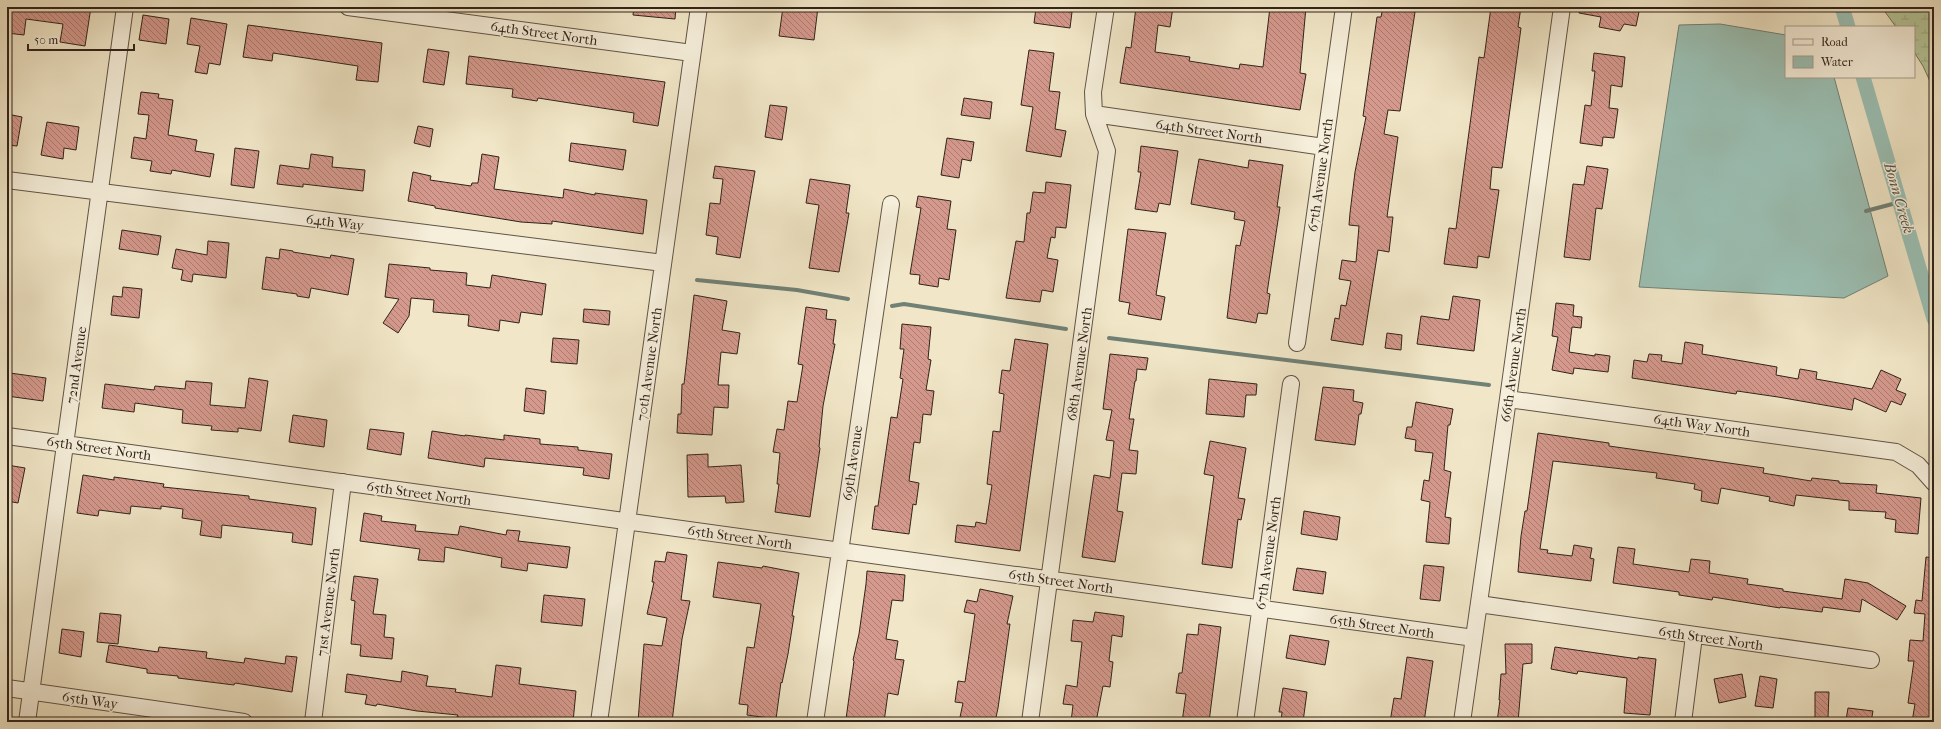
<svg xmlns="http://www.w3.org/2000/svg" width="1941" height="729" font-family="'IM FELL French Canon',serif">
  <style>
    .wetland { fill: url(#wetland-marsh); stroke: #74745a }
    .water { fill: #9bc0b4; stroke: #718176 }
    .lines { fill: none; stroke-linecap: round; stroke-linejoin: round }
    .stream { stroke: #718176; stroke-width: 4 }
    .canal { stroke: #9bc0b4; stroke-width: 15 }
    .building { fill: url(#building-back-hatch); stroke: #31231a }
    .minor-casing { stroke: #615446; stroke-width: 18 }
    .minor { stroke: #f6efdb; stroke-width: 16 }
    .labels { text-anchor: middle; stroke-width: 3; stroke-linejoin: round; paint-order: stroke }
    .street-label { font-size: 14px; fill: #31231a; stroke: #f6efdb }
    .water-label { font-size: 15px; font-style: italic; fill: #515248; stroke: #f6efdb }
  </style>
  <defs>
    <pattern id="wetland-marsh" width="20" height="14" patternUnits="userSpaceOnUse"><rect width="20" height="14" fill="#b6c699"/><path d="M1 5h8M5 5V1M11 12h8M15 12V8" fill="none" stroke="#9daa83"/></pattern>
    <pattern id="building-back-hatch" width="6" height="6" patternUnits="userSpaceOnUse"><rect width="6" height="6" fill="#d5998d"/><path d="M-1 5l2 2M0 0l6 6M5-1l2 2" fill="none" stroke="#ad7c72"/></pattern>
  </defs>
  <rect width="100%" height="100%" fill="#f1e7c8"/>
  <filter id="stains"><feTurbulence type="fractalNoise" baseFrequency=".005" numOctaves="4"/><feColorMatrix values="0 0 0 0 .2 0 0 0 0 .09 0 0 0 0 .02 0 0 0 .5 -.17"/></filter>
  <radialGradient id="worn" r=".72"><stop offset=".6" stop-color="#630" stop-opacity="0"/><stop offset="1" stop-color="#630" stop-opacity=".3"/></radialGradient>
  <path class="wetland" d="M1884 7H1934V90L1923 66 1914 52V27H1896L1883 9Z"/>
  <path class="water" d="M1720 24 1786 35V77H1834L1888 276 1844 298 1639 287 1679 25Z"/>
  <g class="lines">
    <path class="stream" d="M1866 211 1900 202
      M697 280 797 290 848 299
      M892 306 904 304 1066 329
      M1109 338 1489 385"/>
    <path class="canal" d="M1842 7 1848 27
      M1863 77 1934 319"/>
  </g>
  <path class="building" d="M7 7H91L85 46 60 42 63 24 26 19 24 35 7 33Z
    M634 7H676L675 19 633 15Z
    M783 7H818L814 40 779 36Z
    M1136 7H1173L1170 27 1158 25 1155 52 1190 57 1189 61 1239 69 1240 64 1263 67 1270 7H1306L1300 73 1306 74 1300 110 1120 83 1126 47 1131 48Z
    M1383 7 1415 12 1400 111 1388 110 1384 134 1398 137 1387 217H1393L1389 252 1378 250 1363 345 1331 340 1335 318 1339 319 1341 305 1346 306 1351 281 1339 279 1342 260 1356 262 1359 226 1349 225 1350 213 1355 172 1366 117 1363 116 1377 17H1381Z
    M1491 7H1521L1518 27 1521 28 1502 168 1492 167 1490 189 1499 190 1489 258 1478 256 1477 268 1444 264 1449 228 1456 229 1479 57 1484 58Z
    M1579 7H1640L1636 26 1624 24 1620 31 1599 27 1601 17 1579 13Z
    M1036 8 1072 12 1070 28 1034 23Z
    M143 15 169 19 166 44 139 40Z
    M191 18 227 24 220 65 209 63 207 74 195 72 200 46 187 44Z
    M248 25 382 43 378 82 356 80 358 66 273 53 272 61 243 57Z
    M428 49 449 52 444 85 423 82Z
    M1029 50 1054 53 1049 91 1060 92 1055 129 1066 131 1061 157 1026 151 1033 107 1021 105Z
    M1594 53 1625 57 1622 87 1611 85 1609 108 1618 109 1614 138 1603 137 1602 146 1580 143 1585 105 1591 106 1595 71H1592Z
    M469 56 665 82 658 126 633 122 634 113 538 98 537 101 512 97 513 89 466 84Z
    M141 92 159 94 158 98 173 100 168 135 197 140 195 151 214 154 210 177 172 170 171 174 150 171 152 161 131 158 134 137 146 139 149 115 138 114Z
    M964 98 992 102 990 119 961 115Z
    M770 105 787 107 782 140 765 137Z
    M7 114 22 117 17 146 7 145Z
    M47 122 79 127 76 150 64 148 63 159 41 155Z
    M418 126 433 129 430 147 414 143Z
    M947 138 974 142 971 161 962 159 959 178 941 175Z
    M571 143 626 150 623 170 569 161Z
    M1141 146 1178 151 1170 205 1159 203 1157 212 1135 209 1141 172H1138Z
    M235 148 259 151 254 188 231 185Z
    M311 154 333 157 332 167 365 170 363 191 303 184V187L277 184 280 165 309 169Z
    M482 154 499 157 494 189 563 198 564 189 595 195V193L647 200 643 234 552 221V224L521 222 435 208V206L408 201 413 172 431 176 430 180 471 186 472 183H478Z
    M1199 159 1248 168 1249 160 1283 165 1277 207H1280L1267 293 1270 294 1267 314 1258 313 1256 323 1227 318 1236 245 1240 246 1245 221 1234 219 1235 212 1191 204Z
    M715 166 755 171 740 258 716 254 718 237 706 235 710 203 720 204 723 179 713 178Z
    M1587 166 1608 169 1602 209 1596 208 1590 260 1564 257 1573 184 1584 185Z
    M810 179 850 185 846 213H849L839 272 809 268 819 205 806 203Z
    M1046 182 1071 185 1066 228 1056 227 1055 238 1051 237 1047 258 1058 260 1053 292 1042 290 1040 302 1006 298 1016 241 1024 242 1027 213H1030L1033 192 1045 193Z
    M918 196 951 201 947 229 956 230 949 280 939 278 938 287 919 284 920 275 910 274 921 208 916 207Z
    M1128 229 1166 233 1156 295 1165 297 1161 320 1128 314 1130 303 1119 301Z
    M122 230 161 236 158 255 119 249Z
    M208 241 229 243 226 278 193 274 192 282 181 280 183 270 172 268 176 249 207 255Z
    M280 249 293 251V252L330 258 331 255 354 259 348 295 311 288 309 298 297 296V294L262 289 266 257 279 259Z
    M389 264 430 268V270L467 273 466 285 490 288 492 275 546 284 542 315 521 312 519 323 500 320 499 331 468 326 469 315 433 312 434 300 411 298 409 316 398 333 383 323 399 299 385 297Z
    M123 287 142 289 139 318 111 315 113 296 122 297Z
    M694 295 727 301 722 330 740 333 737 354 721 352 718 385H729L728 408 714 407 712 435 677 433 678 414H681L682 384H684Z
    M1453 296 1480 300 1474 351 1417 344 1421 316 1449 320Z
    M1556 303 1574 305 1573 316 1582 317 1581 328 1572 327 1569 352 1595 356V354L1610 356 1608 372 1574 368 1573 374 1552 370 1558 337 1552 336Z
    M806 307 827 310 826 319 836 320 833 344H835L823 406 819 447 820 448 810 517 775 512 779 484H777L780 453 773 452 777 429 784 430 788 401 797 402 803 365 798 364Z
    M584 309 610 311 609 325 583 322Z
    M902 324 931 327 928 359 931 360 926 390 934 391 931 415 923 414 920 443 914 442 909 481 919 483 916 505 913 504 909 534 872 529 875 506H878L891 417 897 418 903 379 900 378 904 349H900Z
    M1387 333 1402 335 1401 350 1385 348Z
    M553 338 579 340 577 364 551 362Z
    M1015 339 1048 344 1020 551 955 542 957 525 975 527 976 522 986 524 992 485 987 484 993 431 1000 432 1004 394 999 393 1002 370 1010 371Z
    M1685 342 1703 345 1702 354 1777 367 1776 375 1798 379 1800 369 1817 372 1816 379 1872 389 1881 370 1901 379 1896 390 1906 394 1901 405 1891 401 1886 412 1854 398 1852 410 1778 397 1737 391 1736 394 1632 378 1634 360 1647 362 1649 354 1662 355 1661 361 1682 364Z
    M1110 354 1148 358 1146 370 1137 369 1136 381H1135L1129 419H1134L1129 450 1138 451 1136 474 1122 473 1117 511 1123 512 1115 562 1082 557 1094 475 1110 478 1114 441 1106 440 1112 410 1103 409Z
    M10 373 46 378 43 401 7 396Z
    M249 378 268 381 261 431 238 428V432L211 430 212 426 182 423 183 410 135 403 134 412 102 408 105 384 154 390 155 386 185 389 186 381 212 383 210 405 245 408Z
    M1209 379 1257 384 1256 395H1246L1244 417 1206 414Z
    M1323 387 1354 390 1353 401 1363 403 1361 414H1359L1355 445 1315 440Z
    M526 388 546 391 544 414 524 411Z
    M1416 402 1453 409 1450 425H1448L1444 470 1451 472 1445 517 1451 518 1449 544 1426 542 1430 502 1421 500 1424 480 1429 481 1433 453 1415 451 1416 440 1405 438 1407 427H1412Z
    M293 415 327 420 324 447 289 442Z
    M370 429 404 433 401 455 367 449Z
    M432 431 465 436V435L504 440V435L540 439V444L578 447V450L612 454 609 479 583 475 584 468 485 458 484 467 428 458Z
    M1538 433 1609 443V446L1764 468 1763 473 1811 481 1812 478 1839 481V483L1877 485 1876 493 1921 498 1918 534 1895 532 1896 520 1885 518 1886 512 1849 510V501L1796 495 1794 506 1769 501 1770 497 1721 488 1718 504 1701 501 1702 491 1694 489 1695 484 1656 478 1657 473 1553 461 1540 549 1548 550 1547 553 1572 556 1574 545 1592 548 1590 558 1594 559 1591 581 1518 572 1521 536 1525 511H1527Z
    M1210 441 1246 448 1238 498 1245 499 1241 520 1238 519 1232 568 1202 564 1214 476 1204 474Z
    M708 454V467L741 465 744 502 726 503 725 496 688 497 687 455Z
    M7 465 25 468 18 503 7 501Z
    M83 475 114 480V477L164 484 163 487 249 496V499L316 508 312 545 292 542 293 533 222 525 221 538 200 535 202 521 182 518 183 509 161 506V509L131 506 130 514 99 510 98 516 77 513Z
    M1304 511 1340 517 1337 540 1301 534Z
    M364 513 382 516 381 521 416 525 415 531 458 535 460 526 506 535 507 530 520 531 518 541 570 547 567 568 528 563 527 571 501 567 502 558 445 547 444 562 418 560 420 549 360 541Z
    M1618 547 1635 549 1633 564 1689 572 1691 559 1710 561 1709 573 1748 579 1747 584 1783 589V591L1842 599 1845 579 1868 583 1906 606 1897 620 1862 599 1860 612 1823 607 1822 612 1780 607V608L1713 597 1712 600 1679 595V592L1613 583Z
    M667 552 687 555 681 600 690 601 682 639 672 722H638L644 644 662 646 667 618 647 614 654 582H652L655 561 665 562Z
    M1926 557 1934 558V722H1912L1915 704 1908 703 1914 661H1908L1910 640 1923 641 1925 614 1914 613 1916 600 1922 601Z
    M718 562 762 568 763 566 799 573 792 616H794L788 654 782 683 781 682 776 719 747 715 748 705 739 704 747 647 754 648 761 604 713 597Z
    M1424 565 1444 567 1440 601 1420 599Z
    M1297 568 1326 572 1323 594 1293 590Z
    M867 571 905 575 903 601 892 600 886 639 898 641 895 659 904 660 898 695 888 693 884 722 846 719 854 661 853 660 859 634 866 584Z
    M354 576 378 579 373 614 386 615 384 637 394 638 392 659 360 656 361 645 351 644 355 601 351 600Z
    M980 589 1013 596 1007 624H1010L998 708 995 722H959L963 703 955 702 958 681 965 682 975 614 964 612 967 600 977 602Z
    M544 595 585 599 582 626 541 622Z
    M1095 612 1124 616 1122 637 1112 635 1109 661 1113 662 1110 687 1103 686 1096 722H1071L1073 705 1063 704 1066 685 1077 687 1082 642 1071 641 1073 620 1093 622Z
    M100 613 121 615 118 644 97 642Z
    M1199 624 1221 627 1209 722H1182L1186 694 1176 693 1179 673H1182L1187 634 1198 635Z
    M62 629 84 632 81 657 59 653Z
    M1290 635 1329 641 1325 665 1286 658Z
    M1505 644H1532V663L1523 664 1518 722H1497L1500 700H1499L1501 674H1506Z
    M109 645 158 652 159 647 207 652 206 658 244 663 245 658 285 664 286 656 297 657 292 692 235 683 234 685 178 678V676L147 673V669L106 662Z
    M1555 647 1638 659V657L1656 659 1650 715 1624 713 1627 678 1578 671 1577 674 1551 669Z
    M1407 657 1433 661 1424 722H1390L1394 698 1401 699Z
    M496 665 521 668 519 684 576 691 573 722H515L484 718V721L457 717 458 715 417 711 377 704 376 706 365 704 367 695 345 692 347 674 401 682 402 671 428 676 426 686 456 689 455 692 492 697Z
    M1742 674 1746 697 1719 703 1714 679Z
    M1760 676 1777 679 1773 708 1755 706Z
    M1283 688 1307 692 1303 722H1281L1282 712H1279Z
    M1815 692H1829L1828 718H1815Z
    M1848 708 1873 711 1871 722 1846 720Z"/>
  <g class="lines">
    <defs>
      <path id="minor" d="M348 7 692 53
        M1094 114 1324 147
        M7 180 663 263
        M1297 343 1344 7
        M1508 399 1896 452 1918 465 1934 483
        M7 436 1474 638
        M1479 604 1871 660
        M7 688 244 722
        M27 722 125 7
        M313 722 343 482
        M599 722 699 7
        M815 722 891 204
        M1030 722 1107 151 1094 114 1093 92 1106 7
        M1245 722 1291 384
        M1462 722 1508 399 1562 7
        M1683 722 1694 636"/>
    </defs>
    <use href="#minor" class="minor-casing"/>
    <use href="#minor" class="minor"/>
  </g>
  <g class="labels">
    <g class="street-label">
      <text transform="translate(544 33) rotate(8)" y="5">64th Street North</text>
      <text transform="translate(1209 131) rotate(8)" y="5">64th Street North</text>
      <text transform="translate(1320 175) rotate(-82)" y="5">67th Avenue North</text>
      <text transform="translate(335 222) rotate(7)" y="5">64th Way</text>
      <text transform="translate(649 364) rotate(-82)" y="5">70th Avenue North</text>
      <text transform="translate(1079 364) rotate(-82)" y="5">68th Avenue North</text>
      <text transform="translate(76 365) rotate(-82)" y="5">72nd Avenue</text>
      <text transform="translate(1513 365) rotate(-82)" y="5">66th Avenue North</text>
      <text transform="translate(1702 425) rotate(8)" y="5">64th Way North</text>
      <text transform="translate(99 448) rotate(8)" y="5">65th Street North</text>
      <text transform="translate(852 463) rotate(-82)" y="5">69th Avenue</text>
      <text transform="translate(419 493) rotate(8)" y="5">65th Street North</text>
      <text transform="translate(740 537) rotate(8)" y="5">65th Street North</text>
      <text transform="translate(1268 553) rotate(-82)" y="5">67th Avenue North</text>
      <text transform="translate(1061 581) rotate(8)" y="5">65th Street North</text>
      <text transform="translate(328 602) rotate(-83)" y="5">71st Avenue North</text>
      <text transform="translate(1382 626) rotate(8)" y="5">65th Street North</text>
      <text transform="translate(1711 638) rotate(8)" y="5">65th Street North</text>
      <text transform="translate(90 700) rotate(8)" y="5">65th Way</text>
    </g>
    <g class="water-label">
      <text transform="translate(1899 198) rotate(74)" y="5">Bonn Creek</text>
    </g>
  </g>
  <rect width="1941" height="729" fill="none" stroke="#f1e7c8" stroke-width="24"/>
  <rect x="8" y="8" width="1925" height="713" fill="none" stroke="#31231a" stroke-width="2"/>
  <rect x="12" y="12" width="1917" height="705" fill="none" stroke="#31231a"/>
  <rect x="1785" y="26" width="130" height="52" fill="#f6efdb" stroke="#a79d8e"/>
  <rect x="1793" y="39" width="20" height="6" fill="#f6efdb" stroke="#a79d8e"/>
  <text x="1821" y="46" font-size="12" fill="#31231a">Road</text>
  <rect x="1793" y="56" width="20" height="12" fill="#9bc0b4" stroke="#a79d8e"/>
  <text x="1821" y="66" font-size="12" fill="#31231a">Water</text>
  <path d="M28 44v6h106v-6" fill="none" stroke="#31231a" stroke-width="2"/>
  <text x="34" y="44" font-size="12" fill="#31231a" stroke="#f6efdb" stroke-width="3" paint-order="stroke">50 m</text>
  <rect width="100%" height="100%" filter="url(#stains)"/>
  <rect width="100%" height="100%" fill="url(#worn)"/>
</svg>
